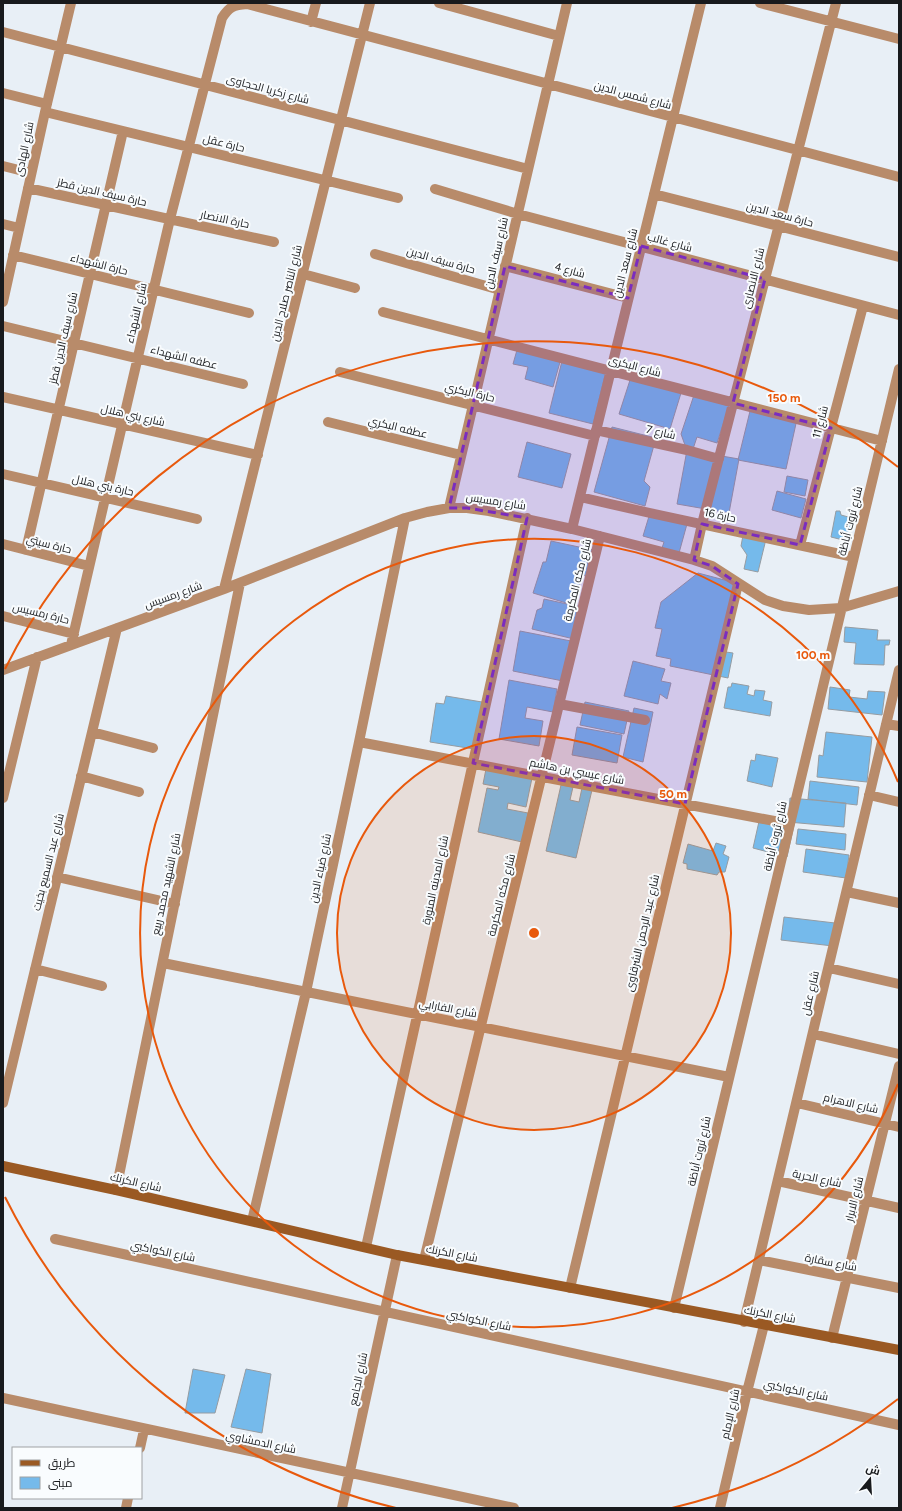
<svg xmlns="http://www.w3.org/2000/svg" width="902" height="1511" font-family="Figtree,Cairo,sans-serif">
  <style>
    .building { fill: #75baeb; stroke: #959ca2 }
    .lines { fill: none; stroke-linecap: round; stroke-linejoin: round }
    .street { stroke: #b88b6a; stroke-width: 10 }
    .secondary { stroke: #9a5923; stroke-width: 10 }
    .marked { fill: #7b2cbf; fill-opacity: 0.2; stroke: #7b2cbf; stroke-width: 3; stroke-dasharray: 8 5; stroke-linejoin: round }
    .ring { fill: none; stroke: #e8590c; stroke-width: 2 }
    .labels { text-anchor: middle; stroke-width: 4; stroke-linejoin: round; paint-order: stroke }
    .street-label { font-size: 11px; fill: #181a1d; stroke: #f9fcfe }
    .centre { fill: #e8590c; stroke: #f9fcfe; stroke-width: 2 }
    .ring-label { font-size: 12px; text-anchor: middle; font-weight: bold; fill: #e8590c; stroke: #f9fcfe; stroke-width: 4; stroke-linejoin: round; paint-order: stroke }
  </style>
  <rect width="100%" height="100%" fill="#e8eff6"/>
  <path class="building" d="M517 350 560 362 553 387 525 379 528 367 513 364Z
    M562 361 606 371 593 424 549 413Z
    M631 377 681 393 670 429 619 414Z
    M694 395 729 406 717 443 697 437 693 449 686 448 681 434Z
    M751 407 797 419 786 469 738 460Z
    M612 427 656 438 644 481 650 487 645 506 594 492Z
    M527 442 571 454 562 488 518 477Z
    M687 450 739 459 729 513 677 504Z
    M787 476 808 480 805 496 784 492Z
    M777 491 806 499 801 518 772 510Z
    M836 511H840L841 515 852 518 847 541 831 537Z
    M650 513 687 524 679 553 662 548 664 542 643 536Z
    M744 530 767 535 758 572 744 569 747 555 741 546Z
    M551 541 593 550 592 557 587 563 590 564 588 575 582 576 573 605 533 593 543 562H546Z
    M698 573 736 583 726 652 733 653 728 678 670 666 671 659 656 656 662 629 655 628 661 602Z
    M544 599 581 607 574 639 532 629 537 610 542 608Z
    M845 627 878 630 877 640H890L889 645H885L884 665 854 664 856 643 844 642Z
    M520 631 571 641 563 681 513 671Z
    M633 661 665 669 661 681 671 683 667 699 660 694 658 704 624 696Z
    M509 680 557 689 553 712 527 707 525 718 543 721 539 746 499 739Z
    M732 683 749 686 747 694 754 696 755 690 765 691 763 700 772 702 770 716 724 708 728 687H731Z
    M830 687 850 690 849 697 867 699 868 691 885 692 882 715 828 709Z
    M446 696 482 702 474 749 430 742 436 703 444 704Z
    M585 702 629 711 624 734 580 725Z
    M634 708 653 712 643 762 623 757Z
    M577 727 622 735 617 763 572 755Z
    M826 732 872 737 867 782 817 777 819 755 823 756Z
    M756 754 778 758 772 787 747 781 751 760 755 761Z
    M486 769 532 778 526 807 508 803 507 809 528 813 522 842 478 832 487 788 498 790 499 787 483 784Z
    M810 781 859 787 857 805 808 799Z
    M561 785 573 787 570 800 579 802 582 788 592 790 576 858 546 851Z
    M790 798 846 803 844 827 788 822Z
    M760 817 794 825 787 857 753 848Z
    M798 829 846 834 845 850 796 844Z
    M716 843 726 846 723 854 729 857 725 872H719L717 875 687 869V864L683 863 688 844 713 851Z
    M806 849 849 855 846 878 803 872Z
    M784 917 835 923 833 946 781 940Z
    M193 1369 225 1375 215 1413H185Z
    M246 1369 271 1374 262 1433 231 1427Z"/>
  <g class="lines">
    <path class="street" d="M439 3 559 36
      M760 3 899 39
      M311 22 316 3
      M3 32 528 169
      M3 93 47 104
      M45 112 398 198
      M3 166 31 173
      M28 188 274 242
      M435 189 518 214 899 315
      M654 194 899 257
      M3 224 19 228
      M375 254 500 290
      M13 255 249 313
      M505 266 628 298
      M303 274 355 288
      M3 302 45 112 71 3
      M383 312 882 441
      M3 326 243 384
      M340 372 595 436
      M3 397 258 455
      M328 422 461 455
      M596 430 687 450 719 459
      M3 474 197 519
      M580 497 650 513 854 557
      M449 508 567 3
      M572 529 701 3
      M3 544 89 566
      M800 545 863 306
      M26 550 123 131
      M694 560 702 524 836 3
      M224 589 370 3
      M3 616 74 634
      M71 645 170 219 222 18C229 7 233 5 247 4L899 177
      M3 670 224 589 405 518 427 512 449 508H467L489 511 572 529 694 560 712 566 765 600 783 606 809 610 841 608 899 591
      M559 704 645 720
      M886 724 899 726
      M92 732 153 748
      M359 742 790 824
      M81 776 139 792
      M869 795 899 802
      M3 798 37 657
      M57 877 175 904
      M847 892 899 903
      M163 963 729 1077
      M829 968 899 984
      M35 969 102 986
      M813 1034 899 1054
      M3 1103 117 628
      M797 1103 899 1127
      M778 1181 899 1208
      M116 1190 240 583
      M252 1221 306 992 359 742 405 518
      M55 1239 899 1425
      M366 1247 527 518
      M424 1260 600 536
      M759 1260 899 1288
      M570 1288 738 584
      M674 1308 899 369
      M744 1322 899 670
      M832 1338 899 1066
      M3 1398 514 1508
      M140 1448 144 1430
      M126 1508 128 1498
      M342 1508 397 1255
      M720 1508 747 1392 764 1325"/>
    <path class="secondary" d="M3 1166 116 1190 397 1255 899 1350"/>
  </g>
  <path class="marked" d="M641 246 765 279 733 403 831 428 800 545 702 524 694 560 712 566 738 584 685 804 473 763 527 518 467 508H449L505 266 628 298Z"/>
  <circle cx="534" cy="933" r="197" fill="#e8590c" fill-opacity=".12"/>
  <g class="ring">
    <circle cx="534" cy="933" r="197"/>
    <path d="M898 1084A394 394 0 1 1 898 782"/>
    <path d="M898 1399A591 591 0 0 1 672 1508M396 1508A591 591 0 0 1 5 1197M5 669A591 591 0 0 1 898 467"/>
  </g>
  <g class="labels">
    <g class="street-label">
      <text transform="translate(268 89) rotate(15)" y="4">شارع زكريا الحجاوى</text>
      <text transform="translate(633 95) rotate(15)" y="4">شارع شمس الدين</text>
      <text transform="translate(224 143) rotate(14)" y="4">حارة عقل</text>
      <text transform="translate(24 149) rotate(-78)" y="4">شارع الهادى</text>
      <text transform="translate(102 192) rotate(13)" y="4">حارة سيف الدين قطز</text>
      <text transform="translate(780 214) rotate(15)" y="4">حارة سعد الدين</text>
      <text transform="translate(225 219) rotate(12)" y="4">حارة الانصار</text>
      <text transform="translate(670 242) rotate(15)" y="4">شارع غالب</text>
      <text transform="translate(496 253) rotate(-77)" y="4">شارع سيف الدين</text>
      <text transform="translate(441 260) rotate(16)" y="4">حارة سيف الدين</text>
      <text transform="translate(625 263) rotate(-76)" y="4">شارع سعد الدين</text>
      <text transform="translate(99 264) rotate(14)" y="4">حارة الشهداء</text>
      <text transform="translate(570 270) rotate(15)" y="4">شارع 4</text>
      <text transform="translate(753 278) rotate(-76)" y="4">شارع الانصارى</text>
      <text transform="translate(286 293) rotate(-76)" y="4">شارع الناصر صلاح الدين</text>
      <text transform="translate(136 313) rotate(-77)" y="4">شارع الشهداء</text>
      <text transform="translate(63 338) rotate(-77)" y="4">شارع سيف الدين قطز</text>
      <text transform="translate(184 357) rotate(14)" y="4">عطفه الشهداء</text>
      <text transform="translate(635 366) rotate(15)" y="4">شارع البكرى</text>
      <text transform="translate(470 392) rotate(14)" y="4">حارة البكري</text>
      <text transform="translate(133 415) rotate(13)" y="4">شارع بني هلال</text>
      <text transform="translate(820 422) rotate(-75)" y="4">شارع 11</text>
      <text transform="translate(398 427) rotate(14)" y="4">عطفه البكري</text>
      <text transform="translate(661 432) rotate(13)" y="4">شارع 7</text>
      <text transform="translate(103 485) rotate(13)" y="4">حارة بني هلال</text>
      <text transform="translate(496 501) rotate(9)" y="4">شارع رمسيس</text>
      <text transform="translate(720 515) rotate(12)" y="4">حارة 16</text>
      <text transform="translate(850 521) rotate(-76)" y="4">شارع ثروت أباظة</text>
      <text transform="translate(49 544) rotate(14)" y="4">حارة سيتي</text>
      <text transform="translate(577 580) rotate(-76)" y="4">شارع مكه المكرمة</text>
      <text transform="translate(173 595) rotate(-20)" y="4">شارع رمسيس</text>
      <text transform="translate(41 613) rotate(14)" y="4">حارة رمسيس</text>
      <text transform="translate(577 771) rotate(11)" y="4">شارع عيسي بن هاشم</text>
      <text transform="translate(775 836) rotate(-77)" y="4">شارع ثروت أباظة</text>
      <text transform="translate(48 862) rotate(-76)" y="4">شارع عبد السميع بخيت</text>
      <text transform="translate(320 868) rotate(-78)" y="4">شارع ضياء الدين</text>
      <text transform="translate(435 880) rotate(-78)" y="4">شارع المدينه المنورة</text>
      <text transform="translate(166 884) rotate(-78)" y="4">شارع الشهيد محمد ربيع</text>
      <text transform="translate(501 895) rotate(-76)" y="4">شارع مكه المكرمة</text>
      <text transform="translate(642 933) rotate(-77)" y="4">شارع عبد الرحمن الشرقاوى</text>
      <text transform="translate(810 993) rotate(-77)" y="4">شارع عقل</text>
      <text transform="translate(448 1008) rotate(11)" y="4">شارع الفارابي</text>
      <text transform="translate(851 1103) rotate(13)" y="4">شارع الاهرام</text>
      <text transform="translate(699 1151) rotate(-77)" y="4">شارع ثروت أباظة</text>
      <text transform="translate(817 1178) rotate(12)" y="4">شارع الحرية</text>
      <text transform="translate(136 1182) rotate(13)" y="4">شارع الكرنك</text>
      <text transform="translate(854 1199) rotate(-76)" y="4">شارع الابرار</text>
      <text transform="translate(163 1251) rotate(12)" y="4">شارع الكواكبي</text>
      <text transform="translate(452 1253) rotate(11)" y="4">شارع الكرنك</text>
      <text transform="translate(831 1262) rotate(11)" y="4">شارع سقارة</text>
      <text transform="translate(770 1314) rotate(11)" y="4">شارع الكرنك</text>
      <text transform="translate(479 1320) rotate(12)" y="4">شارع الكواكبي</text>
      <text transform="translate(358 1379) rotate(-78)" y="4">شارع الجامع</text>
      <text transform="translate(796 1390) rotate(12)" y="4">شارع الكواكبي</text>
      <text transform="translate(730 1414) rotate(-77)" y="4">شارع الإمام</text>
      <text transform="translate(261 1442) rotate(12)" y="4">شارع الدمشاوي</text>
    </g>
  </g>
  <circle cx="534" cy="933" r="6" class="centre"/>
  <g class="ring-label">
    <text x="784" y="402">150 m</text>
    <text x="813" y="659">100 m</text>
    <text x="673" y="798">50 m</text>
  </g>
  <rect width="902" height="1511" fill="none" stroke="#181a1d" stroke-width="8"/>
  <rect x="12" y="1447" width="130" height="52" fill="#f9fcfe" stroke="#9fa2a4"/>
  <rect x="20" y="1460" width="20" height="6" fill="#9a5923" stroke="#9fa2a4"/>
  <text x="48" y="1467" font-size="12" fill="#181a1d">طريق</text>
  <rect x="20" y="1477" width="20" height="12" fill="#75baeb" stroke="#9fa2a4"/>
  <text x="48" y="1487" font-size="12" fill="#181a1d">مبنى</text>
  <g transform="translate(870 1479) rotate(18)" stroke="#f9fcfe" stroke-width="3" paint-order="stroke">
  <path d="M0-3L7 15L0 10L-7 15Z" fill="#181a1d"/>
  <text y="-6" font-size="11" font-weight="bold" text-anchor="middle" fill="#181a1d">ش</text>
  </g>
</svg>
